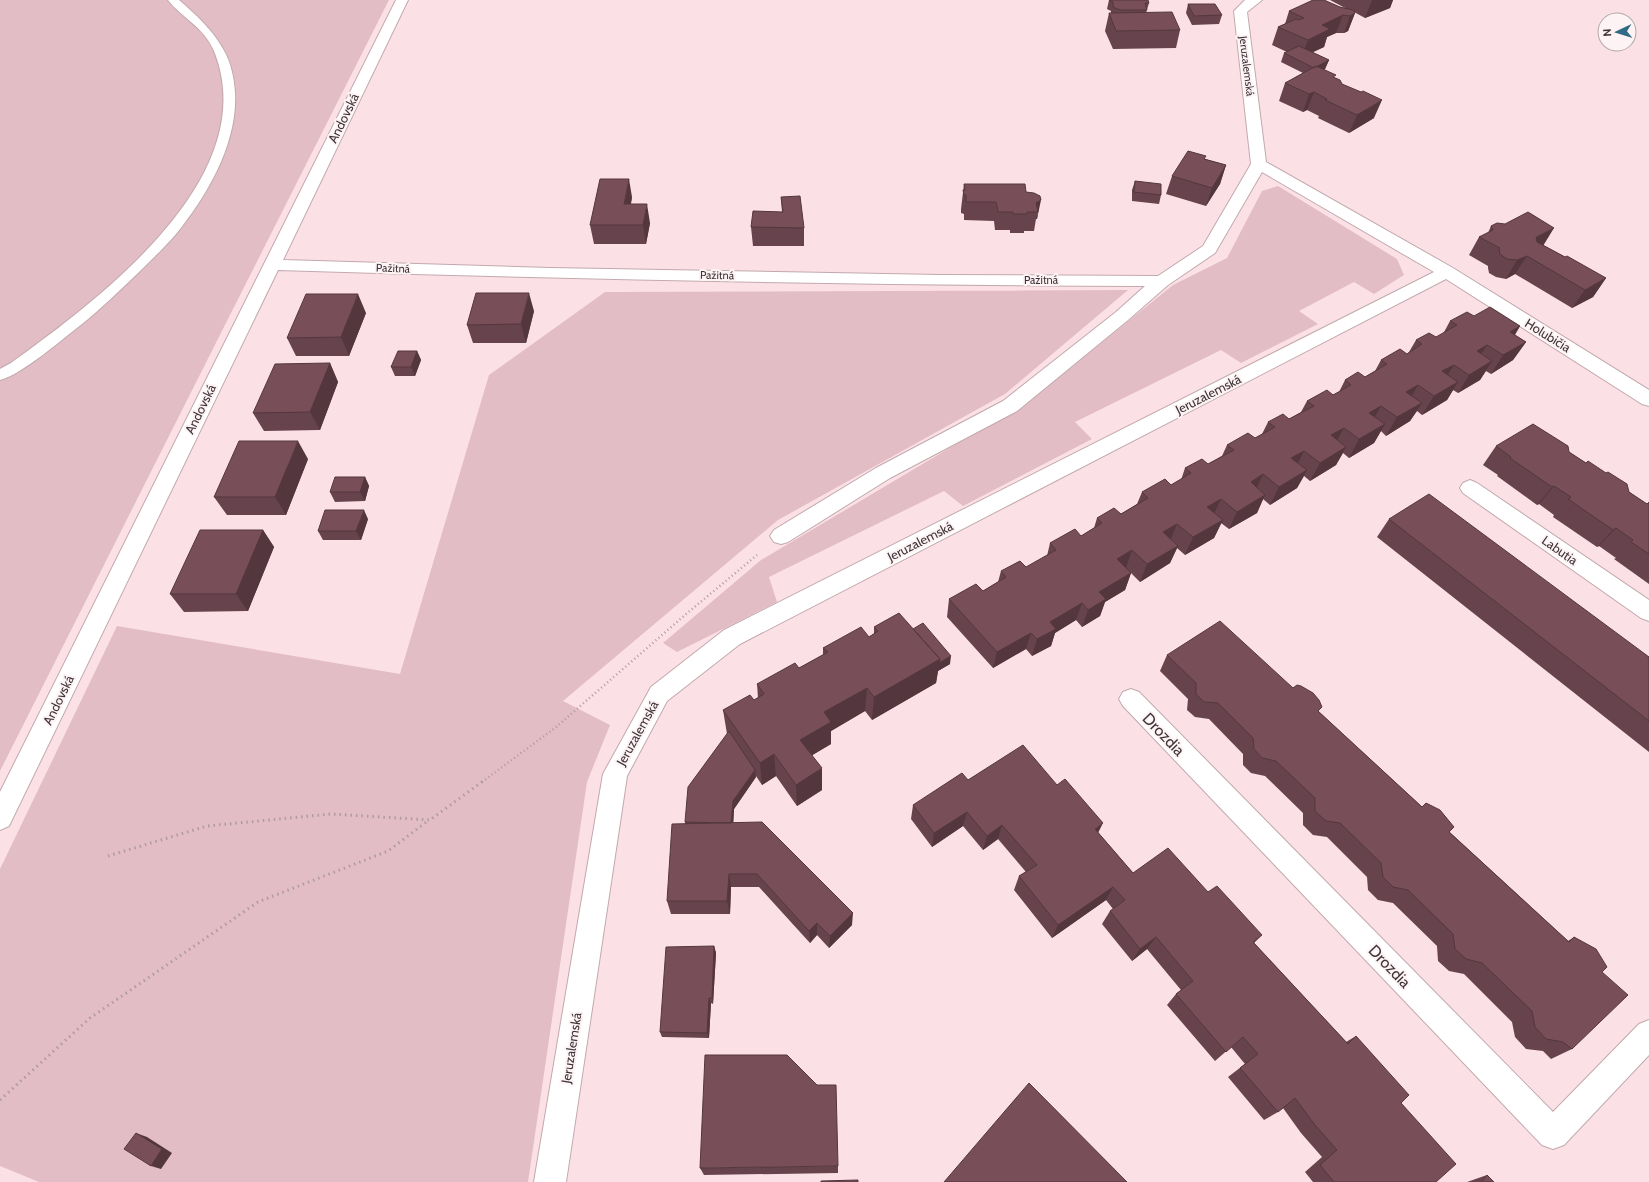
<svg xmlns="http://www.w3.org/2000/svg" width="1649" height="1182" font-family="Cabin,sans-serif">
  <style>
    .green { fill: #e3bdc5 }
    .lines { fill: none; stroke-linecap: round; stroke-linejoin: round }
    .service-casing { stroke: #c2a9ae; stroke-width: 2 }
    .minor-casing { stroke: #c2a9ae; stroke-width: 2 }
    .path-far1 { stroke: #af9b9f; stroke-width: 2.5; stroke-dasharray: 1 3; stroke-linecap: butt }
    .path { stroke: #af9b9f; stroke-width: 3; stroke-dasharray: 1.5 4; stroke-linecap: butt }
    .service { fill: #fff; fill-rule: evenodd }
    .minor { fill: #fff; fill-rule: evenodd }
    .wall { fill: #67434d }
    .shaded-wall { fill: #54373e }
    .building { fill: #784e59; stroke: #54373e }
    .labels { text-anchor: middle; stroke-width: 4; stroke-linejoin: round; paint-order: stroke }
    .far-street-label { font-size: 11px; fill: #3e3437; stroke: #fdf3f5 }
    .street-label { font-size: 13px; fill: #3e3437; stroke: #fdf3f5 }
    .near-street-label { font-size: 16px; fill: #3e3437; stroke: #fdf3f5 }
  </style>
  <rect width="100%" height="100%" fill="#fbe1e6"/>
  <path class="green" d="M0 0H389L0 771Z
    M1278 186 1397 259 1404 275 1374 294 1354 282 1299 311 1318 324 1241 363 1221 350 1075 422 1092 439 963 506 944 491 769 577 777 602 677 652 663 643 761 560 1032 399 1173 285 1227 258 1262 191Z
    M1128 290 1005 394 778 520 563 701 610 725 587 782 528 1182H39L0 1166V869L117 626 400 674 489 375 605 292Z"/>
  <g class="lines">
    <defs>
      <path id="service" d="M168 0H179C196 15 212 29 223 49 231 62 234 78 235 92 238 143 207 196 176 234 164 248 151 260 138 273 119 291 102 308 82 324 62 339 23 374 0 380V369L11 363C98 300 265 177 214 51 204 27 182 18 168 0Z"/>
      <path id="minor" d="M396 0H408L283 260 550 268 940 275 1158 276 1203 246 1251 164 1234 11 1245 0H1262L1247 12 1266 162 1453 268 1649 390V406L1642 404 1446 279 740 644 667 701 627 776 566 1182H534L603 774 651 687 724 630 1434 272 1262 172 1215 253 1168 285 1128 320 1017 411 890 478 788 542 781 544 774 542 770 536 774 530 876 468 1003 401 1116 312 1145 286C856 285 567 279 278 270L9 826 0 830V792Z
        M1470 480 1477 483 1649 600V621L1641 618 1463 493 1460 488 1463 483Z
        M1131 689 1139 692 1553 1112 1639 1024 1649 1020V1055L1564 1145 1553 1149 1542 1145 1123 706 1119 699 1123 692Z"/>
    </defs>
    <use href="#service" class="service-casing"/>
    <use href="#minor" class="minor-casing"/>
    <path class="path-far1" d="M482 782 555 728 685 615 757 555"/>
    <path class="path" d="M108 856 207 826 331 814 430 820 483 781
      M0 1100 90 1018 258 902 388 851 429 820"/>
    <use href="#service" class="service"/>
    <use href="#minor" class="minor"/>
  </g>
  <path class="wall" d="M1109 0 1149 3 1146 13 1180 30 1176 48 1113 49 1105 31 1109 13H1111V11L1107 9Z
    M1330 0H1393L1390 8 1365 18 1354 12 1355 13 1348 31 1344 33H1336L1327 37 1324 47 1312 52 1329 60 1325 69 1324 70 1342 84 1374 118 1349 133 1318 118 1319 116 1307 110 1303 112 1279 101 1285 83 1303 73 1281 62 1284 53 1287 52 1272 45 1278 27 1285 24 1289 11 1340 7 1347 9Z
    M1188 4 1222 15 1219 24 1192 25 1186 13Z
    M1205 159 1226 165 1220 184 1206 206 1166 194 1172 176Z
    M1135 181 1161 195 1159 204 1132 201V190Z
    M964 184 1026 192 1040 196 1037 219H1036L1034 231H1024V233H1010V230H995L994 221 964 220V214L961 213V209Z
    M632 197 631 204 650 223 646 244H594L590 225Z
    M781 197 804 228V246H753L751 227 782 212Z
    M1491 226 1543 245 1565 257 1606 278 1593 297 1572 308 1515 274 1506 279 1496 277 1489 273 1488 268V266L1469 255 1479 237 1488 233Z
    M534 311 526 343H473L467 325Z
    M366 313 349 356H296L287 338Z
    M1474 316 1520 326 1515 335 1526 342 1513 360 1491 374 1486 371 1480 380 1458 393 1453 390 1447 400 1422 415 1417 411 1410 421 1386 436 1381 431 1374 443 1349 458 1343 453 1336 465 1310 481 1304 476 1297 488 1270 505 1263 499 1257 513 1229 529 1221 523 1214 538 1185 555 1177 548 1170 563 1140 582 1131 573 1125 590 1105 602 1100 616 1082 627 1076 620 1055 633 1051 646 1032 656 1026 649 993 668 947 617 949 599 983 591 998 582 1001 571 1026 567 1047 556 1050 543 1081 536 1094 528 1097 518 1121 514 1137 504 1142 492 1171 485 1181 480 1185 468 1208 464 1222 456 1227 445 1255 438 1262 434 1268 422 1289 419 1301 412 1307 401 1333 395 1339 392 1345 380 1365 377 1375 371 1381 360 1407 354 1409 352 1416 340 1436 337 1443 334 1450 321Z
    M417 351 421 360 415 376H395L391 367Z
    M330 363 338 382 320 430 264 431 253 413Z
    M1496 446 1569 452 1647 504 1649 502V584L1614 559 1616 558 1599 546 1597 547 1553 517 1554 515 1539 504 1537 505 1497 476 1498 475 1483 465Z
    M308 459 286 515H227L214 497Z
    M365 477 369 486 365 501 335 502 330 492Z
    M368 519 361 540H323L318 531Z
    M1389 519 1649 657V752L1377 537Z
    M263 530 274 547 248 611 184 612 170 594Z
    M874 627 913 629 950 664 938 671 936 683 872 720 865 711 831 731V744L812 755 822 790 797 806 776 776 762 785 756 776V777L734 809 733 823 852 925 829 948 817 935 810 943 759 887H731L730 914H671L667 901 685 824V822L727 734 723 710 754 700 758 698 757 684 799 668 823 655V648L869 637 874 634Z
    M1167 655 1319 712 1568 941 1574 937 1602 972 1572 1049 1551 1059 1543 1051 1526 1049 1515 1037 1512 1022 1464 974 1449 971 1438 961 1437 946 1393 903 1378 900 1368 890 1367 877 1327 837 1313 835 1303 825V813L1265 776 1251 773 1243 765V754L1209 719 1195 717 1187 710 1188 699 1160 671Z
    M968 780 1057 785 1133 873 1254 943 1346 1042 1356 1036 1401 1103 1436 1182H1313L1305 1172 1322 1157 1301 1133 1283 1108 1278 1112 1264 1120 1228 1077 1245 1064 1231 1047 1215 1061 1167 1005 1176 994 1181 990 1147 949 1132 961 1102 924 1110 911 1113 909 1106 900 1052 938 1014 890 1019 876 1026 872 998 839 983 850 963 826 932 847 911 819 913 805Z
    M714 946 716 953 713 1004 711 1003 709 1038 662 1037 660 1032Z
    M838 1166V1173L704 1175 700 1168Z
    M1487 1175 1482 1182H1467Z"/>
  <path class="shaded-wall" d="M1372 0H1393L1390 8 1365 18Z
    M1355 13 1348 31 1344 33 1350 16Z
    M1343 15 1336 33 1327 37 1324 47 1301 58 1308 40 1322 25Z
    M1329 60 1325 69 1310 77 1314 68Z
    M1314 92 1307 110 1303 112 1309 94Z
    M1382 100 1374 118 1349 133 1357 115Z
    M1226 165 1220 184 1206 206 1212 188Z
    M629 179 632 197 627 222 624 204Z
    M1041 200 1037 219H1036L1038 212 1036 203Z
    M647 204 650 223 646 244 643 225Z
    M1554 228 1543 246 1524 256 1536 237Z
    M1527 256 1515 274 1506 279 1517 260Z
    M1606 278 1593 297 1572 308 1585 290Z
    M529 293 534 311 526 343 521 324Z
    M358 294 366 313 349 356 341 337Z
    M1520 326 1508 345 1510 332Z
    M1526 342 1513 360 1491 374 1503 355Z
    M1487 345 1475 364 1477 351Z
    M417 351 421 360 415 376 411 367Z
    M1492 361 1480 380 1458 393 1469 375Z
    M330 363 338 382 320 430 310 412Z
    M1454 365 1442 384V371Z
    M1458 382 1447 400 1422 415 1434 396Z
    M1418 385 1407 404 1406 392Z
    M1422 403 1410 421 1386 436 1397 417Z
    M1381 406 1371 424 1369 413Z
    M1385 424 1374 443 1349 458 1359 439Z
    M1344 428 1334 446 1331 435Z
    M298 441 308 459 286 515 275 497Z
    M1346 447 1336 465 1310 481 1320 463Z
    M1304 451 1295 469 1291 458Z
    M1307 470 1297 488 1270 505 1279 487Z
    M1263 474 1255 492 1251 482Z
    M365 477 369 486 365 501 360 492Z
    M1554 486 1539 504 1537 505 1552 487Z
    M1265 495 1257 513 1229 529 1237 512Z
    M1221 499 1213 516 1207 507Z
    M364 510 368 519 361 540 356 531Z
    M1223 520 1214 538 1185 555 1193 537Z
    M1177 524 1170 541 1163 532Z
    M1616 528 1599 546 1597 547 1613 530Z
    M263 530 274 547 248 611 236 594Z
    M1178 546 1170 563 1140 582 1147 564Z
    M1132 550 1126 568 1117 559Z
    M1131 573 1125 590 1105 602 1100 616 1082 627 1088 610 1099 592Z
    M1082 603 1076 620 1055 633 1051 646 1032 656 1037 639 1050 622Z
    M1031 633 1026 649 993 668 997 652Z
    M951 656 950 664 938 671 936 683 872 720 874 697 940 659Z
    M867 688 865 711 831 731V744L801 762 800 740 824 712Z
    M774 754 776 776 762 785 760 763Z
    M822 768V790L797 806 796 785Z
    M755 770 756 777 734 809 733 830 731 823 733 801Z
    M967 812 963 826 932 847 934 833Z
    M1103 823 1096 837 1095 829Z
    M1002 825 998 839 983 850 987 836Z
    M729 874 731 887 730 914 727 901Z
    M1113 887 1106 900 1052 938 1058 925Z
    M853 913 852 925 829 948 830 936Z
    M817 923V935L810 943 809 931Z
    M1262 935 1250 947 1253 942Z
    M1156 937 1147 949 1132 961 1140 949Z
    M714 946 716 953 713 1004 712 998Z
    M709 998 711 1003 709 1038 707 1033Z
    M136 1133 147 1137 172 1153 161 1169 151 1166Z"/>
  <path class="building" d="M1109 0H1148L1149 3H1145L1147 10H1120L1113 7V2Z
    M1313 0H1324L1340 7 1353 10 1355 13 1350 16 1343 15 1322 25 1330 29 1308 40 1278 27 1296 19 1299 20 1304 18 1289 11Z
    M1188 4H1215L1222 15 1194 16Z
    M1172 12 1180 30 1116 31 1109 13Z
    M1299 46 1329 60 1314 68 1284 53Z
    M1316 66 1336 75 1333 77 1340 80 1342 84 1361 92 1363 91 1382 100 1357 115 1325 100 1327 99 1314 92 1309 94 1285 83Z
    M1188 151 1206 156 1204 159 1226 165 1212 188 1172 176Z
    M600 179H629L624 204H647L643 225H590Z
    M1135 181 1161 184V195L1134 192Z
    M964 184H1025L1026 192 1034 193 1040 196 1041 200 1036 203 1038 212H1027V214H1013V212H998L996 202H966V195H964L963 190H965Z
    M800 196 804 228 751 227 753 211 783 212 781 197Z
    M1528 212 1554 228 1536 237 1537 242 1565 257 1567 256 1606 278 1585 290 1527 256 1517 260 1507 259 1500 254 1499 249 1500 248 1479 237 1493 230 1491 226 1497 223 1505 224Z
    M476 293H529L521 324 467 325Z
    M306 294H358L341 337 287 338Z
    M1490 307 1520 326 1510 332 1526 342 1503 355 1487 345 1477 351 1492 361 1469 375 1454 365 1442 371 1458 382 1434 396 1418 385 1406 392 1422 403 1397 417 1381 406 1369 413 1385 424 1359 439 1344 428 1331 435 1346 447 1320 463 1304 451 1291 458 1307 470 1279 487 1263 474 1251 482 1265 495 1237 512 1221 499 1207 507 1223 520 1193 537 1177 524 1163 532 1178 546 1147 564 1132 550 1117 559 1131 573 1099 592 1106 599 1088 610 1082 603 1050 622 1056 629 1037 639 1031 633 997 652 949 599 976 584 983 591 1006 577 1001 571 1020 561 1026 567 1056 550 1050 543 1075 529 1081 536 1102 523 1097 518 1114 508 1121 514 1148 498 1142 492 1165 479 1171 485 1191 473 1185 468 1202 459 1208 464 1234 450 1227 445 1248 433 1255 438 1275 427 1268 422 1283 414 1289 419 1314 406 1307 401 1327 390 1333 395 1351 385 1345 380 1358 372 1365 377 1387 364 1381 360 1400 349 1407 354 1422 344 1416 340 1429 333 1436 337 1457 325 1450 321 1467 312 1474 316Z
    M398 351H417L411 367H391Z
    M330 363 310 412 253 413 275 364Z
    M1533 424 1568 446 1569 452 1586 463 1588 461 1606 473 1608 472 1627 484 1629 492 1647 504 1649 502V554L1631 542 1633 540 1616 528 1613 530 1568 499 1571 497 1554 486 1552 487 1510 458 1511 457 1496 446Z
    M239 441H298L275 497H214Z
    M335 477H365L360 492H330Z
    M1429 494 1649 657V721L1389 519Z
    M325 510H364L356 531H318Z
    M200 530H263L236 594H170Z
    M899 613 940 659 874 697 867 688 824 712 831 722 800 740 822 768 796 785 774 754 760 763 723 710 750 695 754 700 764 694 757 684 795 663 799 668 828 652 823 648 861 627 869 637 878 631 874 627Z
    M1220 621 1293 688 1297 685 1301 686 1313 693 1319 700 1322 707 1318 711 1422 807 1426 803 1440 810 1454 827 1449 832 1569 942 1574 937 1596 949 1607 967 1602 972 1628 995 1572 1049 1563 1042 1546 1039 1535 1027 1532 1011 1482 963 1466 959 1455 949 1453 934 1408 890 1393 887 1383 877 1381 863 1340 823 1326 821 1315 811V798L1276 761 1262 758 1254 749 1253 738 1218 703 1204 702 1196 694V683L1167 655Z
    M923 623 951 656 939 663 940 659 913 629Z
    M729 731 755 770 733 801 731 823 685 822 688 787Z
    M1023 745 1057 785 1065 779 1103 823 1095 829 1133 873 1168 848 1208 892 1217 886 1262 935 1253 942 1348 1044 1356 1036 1409 1095 1401 1103 1456 1164 1436 1182H1334L1320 1165 1337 1150 1315 1125 1295 1098 1278 1112 1240 1068 1258 1054 1243 1037 1226 1052 1176 994 1193 981 1156 937 1140 949 1110 911 1125 900 1113 887 1058 925 1019 876 1037 865 1002 825 987 836 967 812 934 833 913 805 962 773 968 780Z
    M762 822 853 913 830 936 817 923 809 931 757 874H729L727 901H667L672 824Z
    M714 946 712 998H709L707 1033 660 1032 666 947Z
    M705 1055H787L817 1085H836L838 1166 700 1168Z
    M1029 1083 1127 1182H944Z
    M136 1133 162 1149 151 1166 124 1149Z
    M1487 1175 1494 1182H1482Z
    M858 1180V1182H821V1181Z"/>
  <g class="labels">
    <g class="far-street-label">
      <text transform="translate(1247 66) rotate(83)" y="4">Jeruzalemská</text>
      <text transform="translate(393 268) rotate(2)" y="4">Pažitná</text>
      <text transform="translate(717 275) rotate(1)" y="4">Pažitná</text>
      <text x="1041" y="284">Pažitná</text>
    </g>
    <g class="street-label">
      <text transform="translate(343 118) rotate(-64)" y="5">Andovská</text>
      <text transform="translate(1548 335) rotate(32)" y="5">Holubičia</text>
      <text transform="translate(1208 394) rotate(-27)" y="5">Jeruzalemská</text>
      <text transform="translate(200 409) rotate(-64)" y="5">Andovská</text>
      <text transform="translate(920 541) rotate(-27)" y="5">Jeruzalemská</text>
      <text transform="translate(1560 550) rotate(35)" y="5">Labutia</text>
      <text transform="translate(58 700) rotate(-64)" y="5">Andovská</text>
      <text transform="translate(637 733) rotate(-61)" y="5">Jeruzalemská</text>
      <text transform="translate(571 1048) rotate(-81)" y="5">Jeruzalemská</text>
    </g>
    <g class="near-street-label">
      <text transform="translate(1164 734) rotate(46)" y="6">Drozdia</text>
      <text transform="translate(1390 966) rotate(46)" y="6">Drozdia</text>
    </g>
  </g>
  <g transform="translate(1617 32) rotate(266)"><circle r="19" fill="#fdf3f5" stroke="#b1a7a9"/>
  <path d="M0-3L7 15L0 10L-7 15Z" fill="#316a84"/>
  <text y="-6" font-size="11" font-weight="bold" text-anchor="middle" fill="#3e3437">N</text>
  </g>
</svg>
